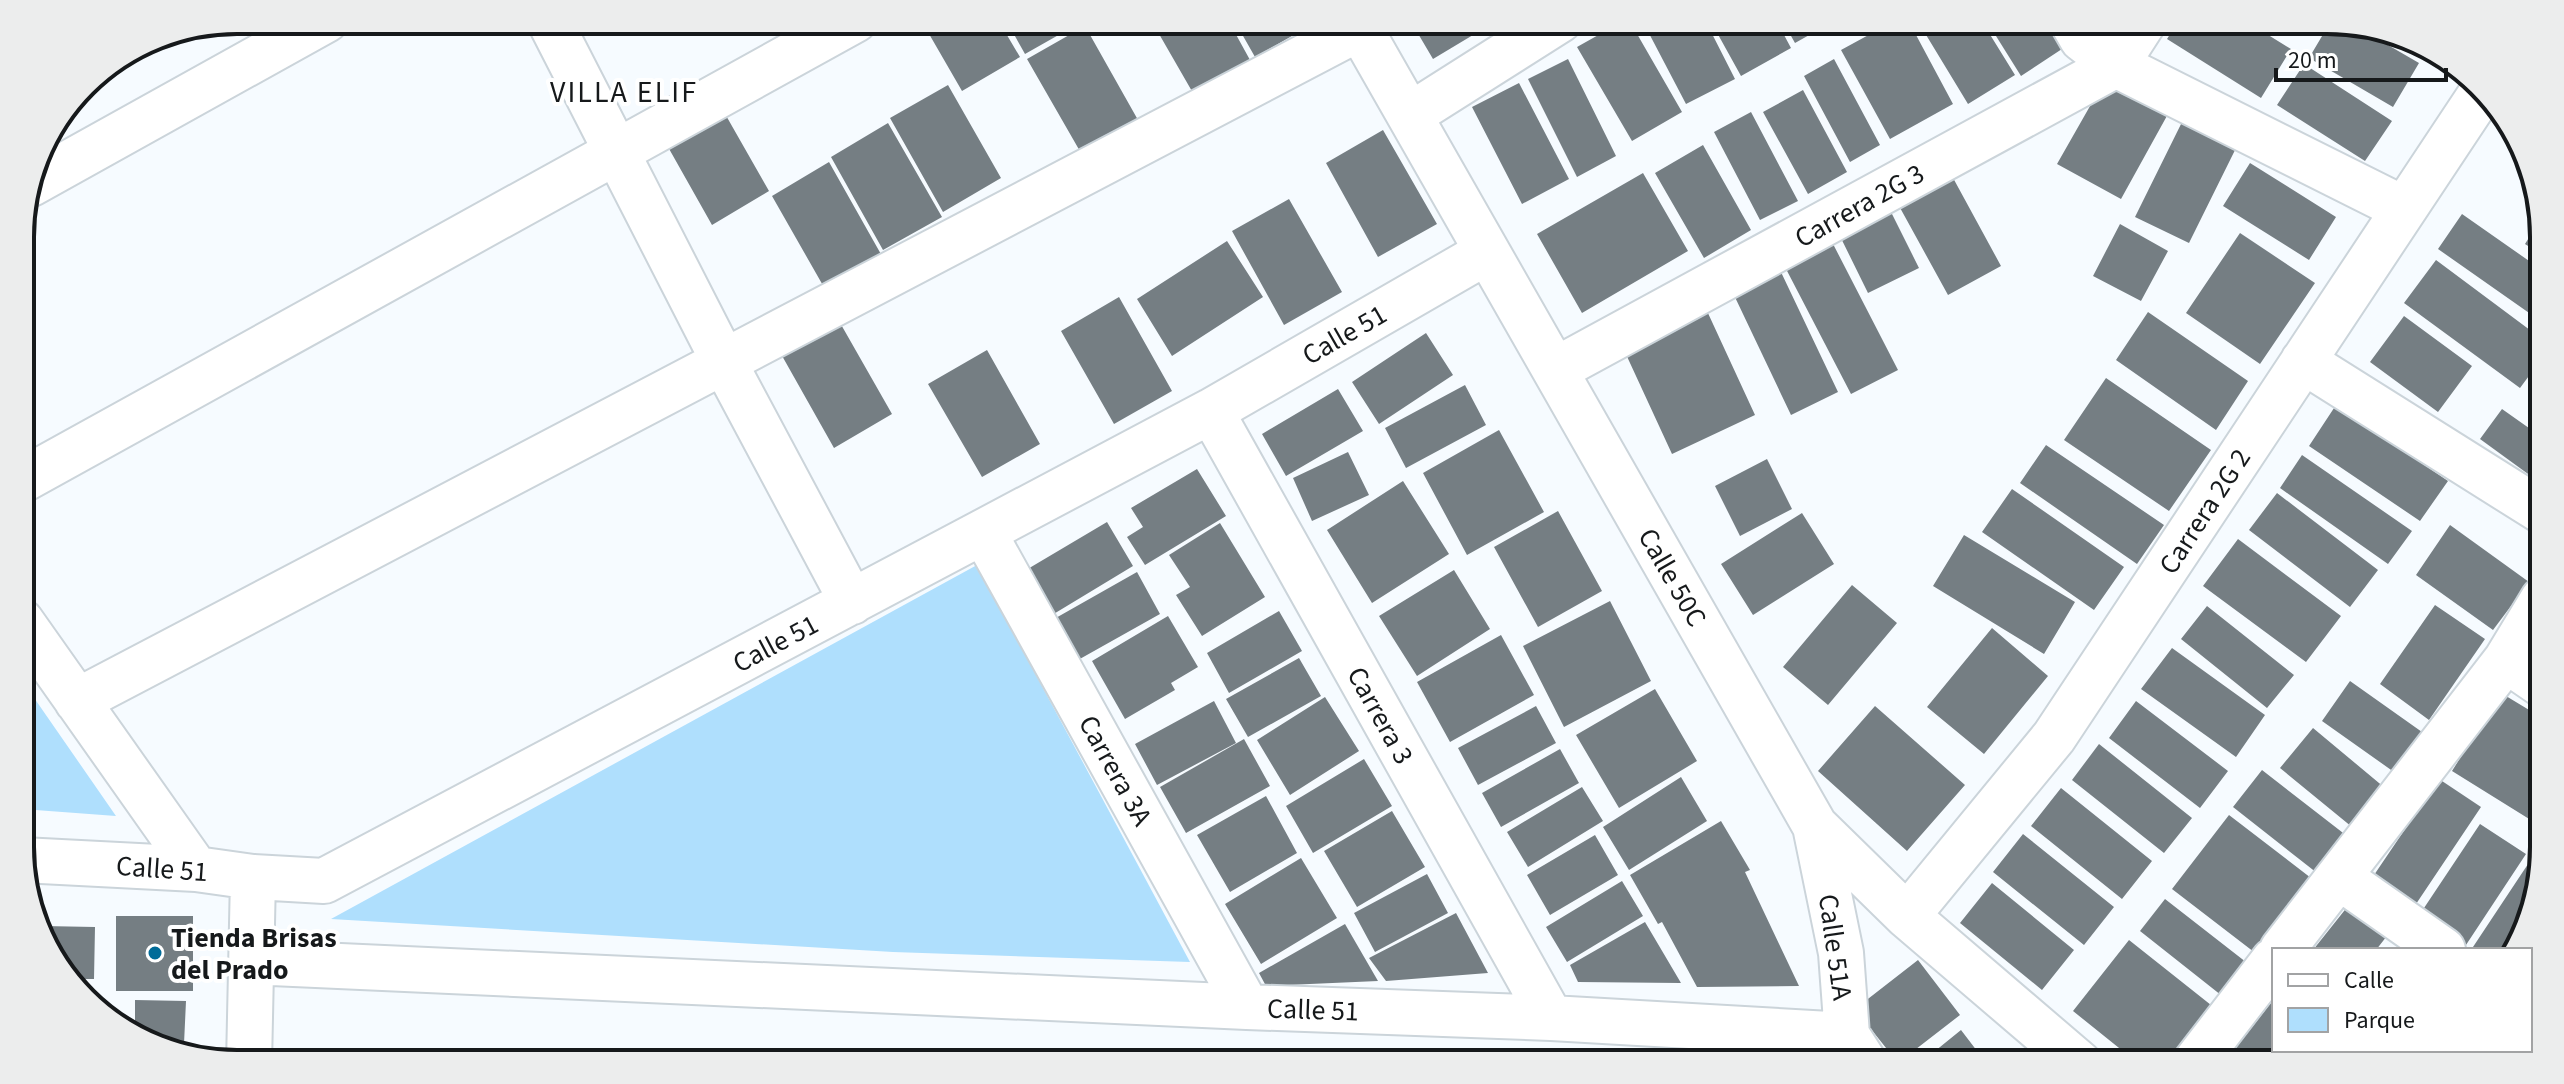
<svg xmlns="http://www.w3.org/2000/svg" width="2564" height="1084" font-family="'Source Sans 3',sans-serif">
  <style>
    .green { fill: #afdffd }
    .building { fill: #757e83 }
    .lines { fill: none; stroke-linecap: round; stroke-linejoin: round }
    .minor-casing { stroke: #cbd4da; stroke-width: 48 }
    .minor { stroke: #fff; stroke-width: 44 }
    .poi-dot { fill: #006b98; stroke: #fff; stroke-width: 3 }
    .labels { text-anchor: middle; stroke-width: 8; stroke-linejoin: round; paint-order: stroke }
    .street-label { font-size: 28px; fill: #16191b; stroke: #fff }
    .poi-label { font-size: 28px; font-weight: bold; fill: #16191b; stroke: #fff; text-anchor: start }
    .neighbourhood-label { font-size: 30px; letter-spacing: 2px; fill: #16191b; stroke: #fff }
    .rim { fill: none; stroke: #16191b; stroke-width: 4 }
  </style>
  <rect width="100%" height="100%" fill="#f6fbff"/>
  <path class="green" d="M977 565 1190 962 893 952 331 919Z
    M21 679 116 816 22 809Z"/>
  <path class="building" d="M921 20H998L1020 57 962 91Z
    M1006 20H1085L1025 54Z
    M1151 20H1228L1250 60 1193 93Z
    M1234 20H1311L1313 24 1255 57Z
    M1410 20H1498L1433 59Z
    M1625 20H1629L1682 112 1632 141 1577 47Z
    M1642 20H1705L1735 79 1686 104Z
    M1710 20H1776L1791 48 1741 76Z
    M1782 20H1836L1795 43Z
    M1896 20H1908L1953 104 1890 139 1841 50Z
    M1917 20H1981L2015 75 1968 104Z
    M1986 20H2048L2065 47 2021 76Z
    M2179 20H2244L2291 49 2261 98 2167 39Z
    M2331 21 2355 26 2419 63 2393 107 2309 58Z
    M1085 26 1138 120 1081 153 1027 59Z
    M2379 30 2409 36 2435 55 2431 62Z
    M1568 59 1616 156 1577 177 1528 79Z
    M1834 59 1880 145 1850 162 1804 76Z
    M2304 64 2392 121 2365 161 2277 105Z
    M2106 78 2168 114 2121 199 2057 164Z
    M1519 83 1569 179 1522 204 1472 107Z
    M948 85 1001 178 943 212 890 118Z
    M1803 90 1847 172 1808 194 1763 112Z
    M716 98 769 191 712 225 659 131Z
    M1751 112 1798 201 1760 220 1714 132Z
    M2186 114 2240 140 2189 243 2135 217Z
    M888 123 942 217 883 250 831 157Z
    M1383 130 1437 224 1378 257 1326 163Z
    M1703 145 1751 230 1704 258 1655 173Z
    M829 162 882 256 825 289 772 196Z
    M2250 163 2336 217 2309 260 2223 206Z
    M1946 165 2001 266 1948 295 1893 195Z
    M1643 173 1688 251 1582 313 1537 234Z
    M1289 199 1342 292 1284 325 1232 231Z
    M1885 200 1919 268 1868 293 1835 226Z
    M2462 214 2542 270V322L2438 249Z
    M2542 217V255L2525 244Z
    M2120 224 2168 251 2141 301 2093 276Z
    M2240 233 2315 283 2260 364 2186 313Z
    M1227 241 1263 297 1172 356 1137 299Z
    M1832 242 1898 370 1851 394 1785 267Z
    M2436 260 2542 339 2543 357 2520 388 2404 303Z
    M1780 270 1838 392 1791 415 1733 293Z
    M1119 297 1172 391 1114 424 1061 331Z
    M1707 311 1755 415 1672 454 1624 350Z
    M2148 312 2248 381 2216 430 2116 360Z
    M2404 316 2472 366 2438 412 2370 362Z
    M839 321 892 414 834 448 781 354Z
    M1426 333 1453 375 1379 424 1352 382Z
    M987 350 1040 444 982 477 928 384Z
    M2106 378 2211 450 2169 511 2064 440Z
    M1465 385 1486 425 1406 468 1385 428Z
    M1338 389 1363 431 1286 476 1262 434Z
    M2336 405 2448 481 2420 521 2309 446Z
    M2502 409 2543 438V467L2535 479 2480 439Z
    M1499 430 1544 512 1467 555 1423 473Z
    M2046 445 2164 525 2137 564 2020 483Z
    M1348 452 1369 495 1312 521 1293 478Z
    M2302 455 2412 531 2388 564 2280 488Z
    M1767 459 1792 509 1740 536 1715 486Z
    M1197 469 1226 516 1145 565 1127 537 1143 527 1131 508Z
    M1403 481 1449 554 1372 603 1327 530Z
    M2012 489 2124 567 2094 610 1982 532Z
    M2277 493 2378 570 2350 607 2249 530Z
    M1558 511 1602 591 1538 627 1494 547Z
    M1802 513 1834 564 1753 615 1721 564Z
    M1107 522 1133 566 1052 615 1026 570Z
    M1220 523 1265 597 1202 636 1176 595 1190 587 1169 555Z
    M2450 525 2529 582 2493 630 2416 575Z
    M1964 535 2075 602 2044 654 1933 586Z
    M2238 539 2341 616 2306 662 2203 586Z
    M1454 570 1490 629 1417 676 1379 616Z
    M1137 572 1160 614 1078 660 1054 619Z
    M1852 585 1897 623 1828 705 1783 667Z
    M1610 601 1651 681 1564 727 1523 646Z
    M2435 605 2485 639 2429 720 2380 684Z
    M2207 606 2294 675 2267 708 2181 639Z
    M1279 611 1302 651 1229 693 1207 653Z
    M1168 616 1198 667 1171 683 1175 690 1125 719 1092 661Z
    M1992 628 2048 676 1984 754 1927 707Z
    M1501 635 1534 695 1450 742 1417 682Z
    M2172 648 2265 715 2236 757 2141 689Z
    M1299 658 1321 696 1248 737 1226 699Z
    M2350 681 2422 732 2394 772 2322 721Z
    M1655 689 1697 761 1619 808 1576 735Z
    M2501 693 2544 719V807L2534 822 2452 771Z
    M1325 697 1359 751 1290 795 1257 740Z
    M1214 701 1236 743 1157 785 1135 744Z
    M2136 701 2228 771 2200 808 2109 738Z
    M1536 706 1556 743 1478 785 1458 748Z
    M1875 706 1965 785 1907 851 1818 771Z
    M2313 728 2385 788 2352 827 2280 768Z
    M1244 739 1270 786 1186 833 1160 787Z
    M2099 744 2192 818 2164 853 2072 780Z
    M1560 749 1579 783 1501 827 1482 793Z
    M1364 759 1392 806 1313 853 1286 806Z
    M2262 770 2347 836 2317 873 2233 807Z
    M1681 777 1707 821 1629 870 1603 827Z
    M2439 779 2481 807 2414 907 2372 878Z
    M1582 787 1603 821 1528 867 1507 832Z
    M2061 788 2152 861 2122 899 2031 826Z
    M1266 796 1297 853 1230 892 1197 835Z
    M1392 811 1425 867 1357 907 1324 851Z
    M2229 815 2311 878 2254 952 2172 889Z
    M1721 821 1750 870 1745 872 1799 986 1697 987 1662 922 1658 924 1630 875Z
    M2480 824 2526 854 2464 948 2418 917Z
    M2023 834 2114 907 2084 945 1993 872Z
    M1595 835 1618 875 1550 915 1527 875Z
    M2534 855 2541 860 2528 929 2511 950H2471Z
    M1301 858 1337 918 1261 964 1225 904Z
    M1427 874 1448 913 1375 952 1354 913Z
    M1622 881 1643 916 1567 962 1546 927Z
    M1992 883 2074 950 2042 990 1960 923Z
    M2165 899 2251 966 2226 999 2140 931Z
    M2352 901 2390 932 2376 950H2313Z
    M1456 913 1488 973 1386 981 1369 958Z
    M116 916H193V991H116Z
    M1645 922 1681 983 1578 982 1570 965Z
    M1345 924 1378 981 1266 986 1259 973Z
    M43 926 95 927 94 979H65Z
    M2129 940 2216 1009 2173 1064H2139L2073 1011Z
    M1918 960 1960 1015 1898 1063 1855 1009Z
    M2274 999V1050H2304L2293 1064H2223Z
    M135 1000 186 1001 184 1044 149 1043 135 1033Z
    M1961 1030 1987 1064H1919Z
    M2327 1050H2338L2351 1060 2341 1064H2316Z"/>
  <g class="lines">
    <defs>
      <path id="minor" d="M549 20 724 362 852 602
        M1355 20 1815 826 1907 916 2080 1064
        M2071 20 2082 39 2116 65 2404 209
        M1410 115 1560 20
        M31 184 326 20
        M2303 361 2543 512
        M1555 370 2116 65 2145 20
        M1211 411 1551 1018
        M21 481 855 20
        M984 533 1247 1007
        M21 621 196 869
        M2506 660 2544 686
        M77 701 1360 28
        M1815 826 1841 953 1847 1035 1863 1060
        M22 860 196 869 253 877 324 881 1211 411 1487 252
        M2339 877 2443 950
        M1907 916 2054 737 2482 92
        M2282 950 2506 660 2543 599
        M251 962 1247 1007 1551 1018 1847 1035 1844 1064
        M249 1064 253 877
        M2194 1064 2274 960"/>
    </defs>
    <use href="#minor" class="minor-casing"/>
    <use href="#minor" class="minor"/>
  </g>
  <circle class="poi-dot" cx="155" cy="953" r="8"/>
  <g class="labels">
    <g class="street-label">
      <text transform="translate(1859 205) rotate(-29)" y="10">Carrera 2G 3</text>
      <text transform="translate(1344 334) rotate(-30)" y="10">Calle 51</text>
      <text transform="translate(2204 511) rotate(-57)" y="10">Carrera 2G 2</text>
      <text transform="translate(1673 577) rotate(60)" y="10">Calle 50C</text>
      <text transform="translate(775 643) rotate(-28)" y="10">Calle 51</text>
      <text transform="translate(1381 715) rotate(61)" y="10">Carrera 3</text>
      <text transform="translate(1116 770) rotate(61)" y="10">Carrera 3A</text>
      <text transform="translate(162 868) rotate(4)" y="10">Calle 51</text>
      <text transform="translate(1836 947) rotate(82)" y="10">Calle 51A</text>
      <text transform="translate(1313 1009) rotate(2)" y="10">Calle 51</text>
    </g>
    <g class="poi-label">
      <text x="171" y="947">Tienda Brisas<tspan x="171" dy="32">del Prado</tspan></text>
    </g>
    <g class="neighbourhood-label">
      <text x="624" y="102">VILLA ELIF</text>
    </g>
  </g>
  <path d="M0 0H2564V1084H0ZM237 34H2327A203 203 0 0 1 2530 237V847A203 203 0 0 1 2327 1050H237A203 203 0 0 1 34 847V237A203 203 0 0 1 237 34Z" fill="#eceded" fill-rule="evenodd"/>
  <path class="rim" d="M237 34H2327A203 203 0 0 1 2530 237V847A203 203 0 0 1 2327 1050H237A203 203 0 0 1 34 847V237A203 203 0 0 1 237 34Z"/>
  <rect x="2272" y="948" width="260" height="104" fill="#ffffff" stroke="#a2a3a4" stroke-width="2"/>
  <rect x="2288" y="974" width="40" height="12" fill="#ffffff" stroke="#a2a3a4" stroke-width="2"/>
  <text x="2344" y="988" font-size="24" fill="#16191b">Calle</text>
  <rect x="2288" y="1008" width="40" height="24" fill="#afdffd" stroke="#a2a3a4" stroke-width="2"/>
  <text x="2344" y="1028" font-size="24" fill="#16191b">Parque</text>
  <path d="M2276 68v12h170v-12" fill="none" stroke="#16191b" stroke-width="4"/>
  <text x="2288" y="68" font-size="24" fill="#16191b" stroke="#ffffff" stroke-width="6" paint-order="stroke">20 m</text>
</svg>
